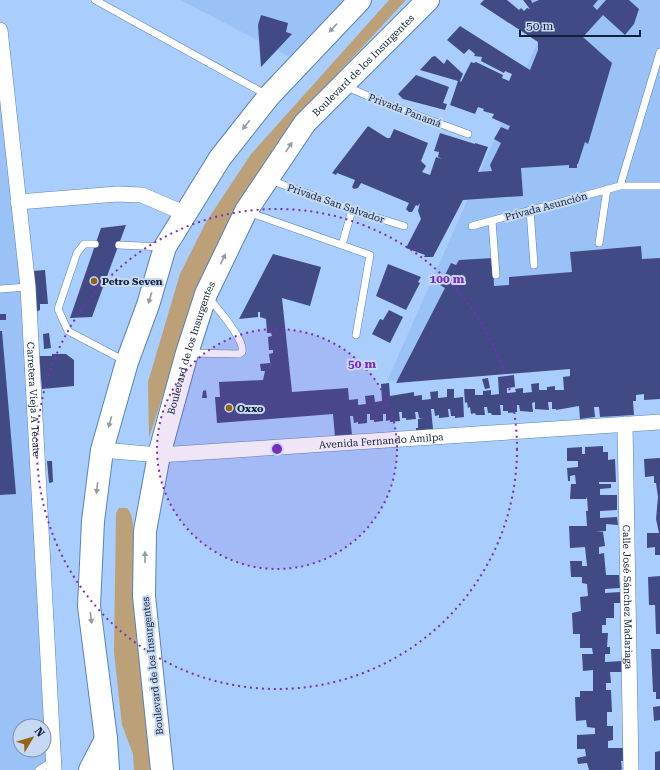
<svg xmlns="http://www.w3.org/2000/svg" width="660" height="770" font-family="'Roboto Serif',serif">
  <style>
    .built { fill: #9bc2f7; fill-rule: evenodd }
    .green { fill: #bca077 }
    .building { fill: #424a86 }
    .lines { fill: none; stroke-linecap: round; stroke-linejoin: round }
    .service-casing { stroke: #5882ba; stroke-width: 8 }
    .minor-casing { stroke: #5882ba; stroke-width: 16 }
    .primary-casing { stroke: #5882ba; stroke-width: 24 }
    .service { stroke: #fff; stroke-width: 7 }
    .minor { stroke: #fff; stroke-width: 15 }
    .primary { stroke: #fff; stroke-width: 22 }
    .oneway { fill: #939ba5 }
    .ring { fill: none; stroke: #7b2cbf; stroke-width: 2; stroke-dasharray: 2 4 }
    .poi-dot { fill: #926510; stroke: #c7d9f2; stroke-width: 1.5 }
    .labels { text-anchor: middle; stroke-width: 4; stroke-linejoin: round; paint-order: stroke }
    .street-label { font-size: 10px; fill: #102138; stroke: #c7d9f2 }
    .poi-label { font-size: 10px; font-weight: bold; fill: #102138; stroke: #c7d9f2; text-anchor: start }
    .centre { fill: #7b2cbf; stroke: #c7d9f2; stroke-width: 2 }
    .ring-label { font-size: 12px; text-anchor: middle; font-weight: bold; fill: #7b2cbf; stroke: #c7d9f2; stroke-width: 4; stroke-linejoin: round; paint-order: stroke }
  </style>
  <rect width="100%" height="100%" fill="#a9cefe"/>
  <path class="built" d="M180 0H355L296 60Z
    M526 0H660V358L387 381 539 39Z
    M0 73H7L50 770H0ZM20 726H44V750H20Z"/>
  <path class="green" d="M389 0H406L306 108 193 309 173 364 149 438 148 382 180 274 206 222 251 154Z
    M119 508H127C137 518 132 546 133 561 137 631 146 700 153 770H134L133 754 122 725 114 652 116 513Z"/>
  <path class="building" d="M484 0H507L519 10 521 8 524 11 527 8 530 9 523 0H531L532 3 539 0H598L593 6 597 10 606 0H629L639 9 634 24 625 35 603 15 583 37 612 63 588 144 585 142 578 164H577V168H569V165L521 168 523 196 463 200 433 257H424L425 255 406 248 421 219 418 211 420 203 418 206 416 205 412 212H409L406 209 409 203 361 183 358 188 354 189 352 187 355 180 337 173 336 175 332 173 368 126 387 138H390L394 129 428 143 421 161 426 166 422 172 430 175 436 157 442 159 438 157 439 152 434 151 440 133 475 144V143L488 147 478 172 492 171 490 165 501 143 494 139 501 127 508 130 510 126 492 118 494 114 483 111 484 109 478 107 475 114 450 105 458 81 420 70 432 57 435 56 444 64 447 59 463 74 460 81 461 82 471 62 474 63 476 62 503 75 502 78 509 81 512 74 505 71 504 73 481 61 482 57 474 56 475 54 469 49 464 54 447 40 460 26 530 70 538 50V42L480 4Z
    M261 15 288 23 286 32 292 34 261 67 258 25Z
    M416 75 449 87 443 103 447 104 445 110 403 99 398 94Z
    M126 225 92 317 70 318 101 228Z
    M641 246 642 259 660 258V399L644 400V394L636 395V401H633L634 415 600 417 599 407H594L595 417 580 419 579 406 556 410V409H552V402H548L549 410 535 409V402L532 403 533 412 520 411 519 405H517V412L508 413V411H503V405H500L501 415H492L491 413H488L487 407H484L485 415H476L475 413 471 414 470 407 468 408 467 402 465 403 464 389H475V395H483V391L491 390V395L499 394 498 377 514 375 515 387 507 388V393L516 392 515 389 523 388V393L532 392 531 384 539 383V390H547V387L555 386V390H564L563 377 570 376V369L396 383 445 288 440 285 451 263 456 265 459 260 493 258 494 286 509 285V277L572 272 570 252Z
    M273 254 321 267 310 306 282 298 292 392 348 388 349 400 358 399V405L366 404 365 396 374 395 375 402 382 401 381 384 389 383 390 396 414 392V396L422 395V400L431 399 430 392 438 391V398L447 397V389H454V398L463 397 464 417 455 418V416H451L450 409H448L449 417 439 418V415L435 416 434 409H431L433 429 416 431V428H418V419L423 418H419L418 412H415L416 419 406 420V418H402V412H399L400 421 390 422V420L386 421V414H383V421L374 422V420H370V414H367V423L358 424V422L354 423 353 416H350L352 435 335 437 333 414 217 423 215 397H220L219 382 263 380 265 371H261L260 364 270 363 271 369 269 354 273 353V350H269L268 337 272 336 271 333H267L266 319 260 317V312H258V317L239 319Z
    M388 264 421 277 418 282 420 283 406 310 376 296Z
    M45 270 48 304H40V310L36 312 33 271Z
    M389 310 403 317 390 343 372 334 380 319 383 320Z
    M0 314H6V320H0Z
    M0 331H2L16 494 0 495Z
    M49 333 51 348 44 349 43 334Z
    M52 354H66L74 360V386L42 389 39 356H52Z
    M488 378 490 388 485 389 482 379Z
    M206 390 207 398H202L203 391Z
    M603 446V452H608V460L615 459 616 482H599V484H611V488L600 489V495H617V510L600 511V518L617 517 618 525 606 524V531L596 532H603L605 546 599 547V554L604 553 606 575H619L620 588 605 589V593L620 592V603H614V618H606V625H602V633H608L607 647H610V654H605V662L622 661V672H610L611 683H606V690H611L612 712H607V726H613V740L608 741V748H624L625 761H621L622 769 620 770H589L587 763 578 764 577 758 586 756 585 749H577V735L595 734V728L587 727 586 720 576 721 575 697H580V691H593V670L583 671 582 654H593L592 648H580V634H573L572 613 581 611 580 597 588 596 587 584 582 583V577H571L570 561H582V566H587L585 547 570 548 569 526H587L586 511H588L587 497 586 499H570L571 484H576L575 475 570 476V481H568L567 468 578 467V461H567V448L582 447V454H585V447Z
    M660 458V555H655V547L647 548V533H659L656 519 658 497 656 483H654V476L645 477 644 459Z
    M47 461H52L53 482 49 483Z
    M660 576V634H656L655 605H649L648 577Z
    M651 649H660V699H656V692H653Z
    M660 706V720L654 721 653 707Z
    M660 751V770H655V752Z"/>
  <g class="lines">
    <defs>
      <path id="service" d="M95 0 267 95
        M345 86 384 103 468 134
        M270 180 352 210 404 226
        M620 186 660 52
        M530 210 534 265
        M248 212 370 255 356 335
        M492 221 496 275
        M472 226 620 186H660
        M599 243 607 189
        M95 244H84L77 253 58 309 68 331 125 361
        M119 245 163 247
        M342 245 352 210
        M0 289 28 287
        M189 353 239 354 242 352C245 339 217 308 208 297
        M39 770 54 760"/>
      <g id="minor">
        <path id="s1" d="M0 30 28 287 54 770"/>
        <path d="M18 202 117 194 142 195 186 214"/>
        <path id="s2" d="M625 424 631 770"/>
        <path id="s3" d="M102 450 159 455 660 422"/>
      </g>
      <g id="primary">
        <path d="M90 770 106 739"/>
        <path d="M108 770 106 739 89 606 93 521 102 450 127 362 148 305 165 247 220 158 269 96 360 0"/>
        <path id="s4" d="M162 770 144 596 145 531 159 455 187 353 206 294 246 211 305 123 428 0"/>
      </g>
    </defs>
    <use href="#service" class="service-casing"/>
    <use href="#minor" class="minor-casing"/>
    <use href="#primary" class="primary-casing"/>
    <use href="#service" class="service"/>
    <use href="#minor" class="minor"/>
    <use href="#primary" class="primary"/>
  </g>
  <defs><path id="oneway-solid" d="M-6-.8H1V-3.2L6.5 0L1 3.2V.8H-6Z"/></defs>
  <g class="oneway">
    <use href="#oneway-solid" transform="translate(333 28) rotate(133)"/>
    <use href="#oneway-solid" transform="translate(246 125) rotate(128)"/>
    <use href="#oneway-solid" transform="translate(289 147) rotate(-57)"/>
    <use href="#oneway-solid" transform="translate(223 259) rotate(-64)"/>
    <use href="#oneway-solid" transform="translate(150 298) rotate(107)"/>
    <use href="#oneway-solid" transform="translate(110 422) rotate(105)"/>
    <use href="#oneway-solid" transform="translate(97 488) rotate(97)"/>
    <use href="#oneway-solid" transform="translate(145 557) rotate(-90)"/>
    <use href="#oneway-solid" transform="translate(91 618) rotate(83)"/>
  </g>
  <circle cx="277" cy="449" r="120" fill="#7b2cbf" fill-opacity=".12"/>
  <g class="ring">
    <circle cx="277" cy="449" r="120"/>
    <circle cx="277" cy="449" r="240"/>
  </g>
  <g class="poi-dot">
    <circle cx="94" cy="281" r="4"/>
    <circle cx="229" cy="408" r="4"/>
  </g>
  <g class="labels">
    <g class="street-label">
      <text dy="4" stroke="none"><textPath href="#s4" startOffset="765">Boulevard de los Insurgentes</textPath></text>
      <text transform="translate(405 110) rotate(21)" y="4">Privada Panamá</text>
      <text transform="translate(336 203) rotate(19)" y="4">Privada San Salvador</text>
      <text transform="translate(546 206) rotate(-15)" y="4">Privada Asunción</text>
      <text dy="4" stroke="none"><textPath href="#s4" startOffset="429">Boulevard de los Insurgentes</textPath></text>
      <text dy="4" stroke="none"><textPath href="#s1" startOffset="371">Carretera Vieja A Tecate</textPath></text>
      <text dy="4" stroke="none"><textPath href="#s3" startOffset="280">Avenida Fernando Amilpa</textPath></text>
      <text dy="4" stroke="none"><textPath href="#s2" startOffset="173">Calle José Sánchez Madariaga</textPath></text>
      <text transform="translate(152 666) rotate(-96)" y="4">Boulevard de los Insurgentes</text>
    </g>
    <g class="poi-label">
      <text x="102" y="285">Petro Seven</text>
      <text x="237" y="412">Oxxo</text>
    </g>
  </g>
  <circle cx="277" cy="449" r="6" class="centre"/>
  <g class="ring-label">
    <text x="447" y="283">100 m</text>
    <text x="362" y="368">50 m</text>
  </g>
  <g transform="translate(32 738) rotate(52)"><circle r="19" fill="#c7d9f2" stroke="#7e8fa8"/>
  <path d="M0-3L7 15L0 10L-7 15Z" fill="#926510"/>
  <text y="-6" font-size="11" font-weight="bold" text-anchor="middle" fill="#102138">N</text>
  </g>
  <path d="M520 30v6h120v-6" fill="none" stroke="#102138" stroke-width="2"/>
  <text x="526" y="30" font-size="12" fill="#102138" stroke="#c7d9f2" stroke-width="3" paint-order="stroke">50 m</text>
</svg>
